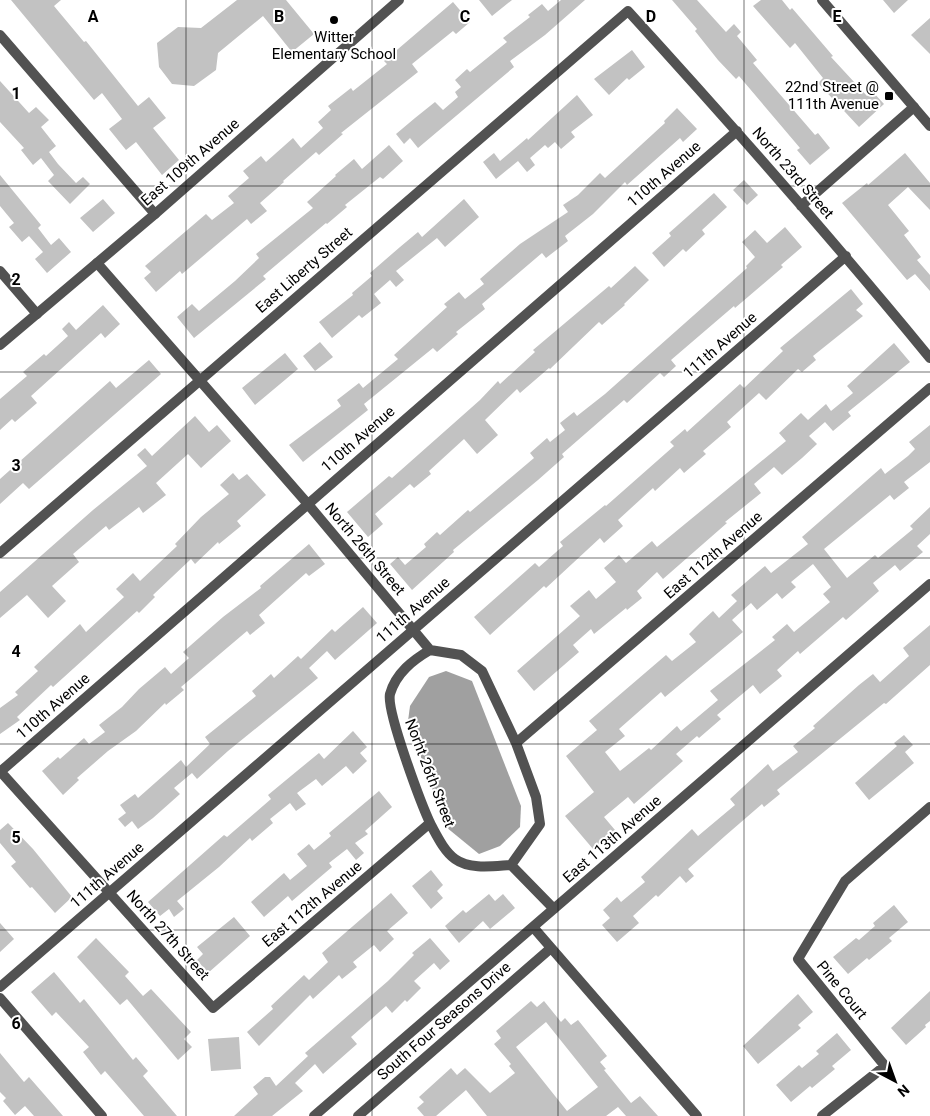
<svg xmlns="http://www.w3.org/2000/svg" width="930" height="1116" font-family="Roboto,sans-serif">
  <style>
    .water { fill: #a0a0a0 }
    .building { fill: #c2c2c2; fill-rule: evenodd }
    .lines { fill: none; stroke-linecap: round; stroke-linejoin: round }
    .minor { stroke: #525252; stroke-width: 10 }
    .tertiary { stroke: #525252; stroke-width: 10 }
    .grid { fill: none; stroke: #000; stroke-width: 1; stroke-opacity: 0.55 }
    .poi-dot { fill: #000; stroke: #fff; stroke-width: 2 }
    .labels { text-anchor: middle; stroke-width: 4; stroke-linejoin: round; paint-order: stroke }
    .poi-label { font-size: 15px; fill: #000; stroke: #fff }
    .street-label { font-size: 15px; fill: #000; stroke: #fff }
    .grid-label { font-size: 16px; text-anchor: middle; font-weight: bold; fill: #000; stroke: #fff; stroke-width: 4; stroke-linejoin: round; paint-order: stroke }
  </style>
  <rect width="100%" height="100%" fill="#fff"/>
  <path class="water" d="M446 671 472 681 521 806 520 827 500 846 479 854 446 827 408 721 410 706 429 677Z"/>
  <path class="building" d="M11 0H61L54 6 84 42 86 41 138 106 149 97 166 118 153 128 179 160 162 175 136 142 126 150 109 129 122 119 102 93 94 100Z
    M237 0H286L314 34 292 52 263 16 218 53 216 70 194 86 172 84 159 67 157 43 178 27 201 28Z
    M479 0H512L492 16Z
    M561 0H585L545 35 510 61 514 67 418 148 410 138 404 144 396 134 415 118 435 102 443 110 458 97 455 92 461 87 455 80 467 69 470 72 507 42 503 38 530 17 528 15 542 4 548 11Z
    M672 0H697L726 32 734 24 741 32 737 36 757 60 753 63 815 135 818 133 830 148 810 165 797 150 800 148 739 76 736 79 718 60 695 31 697 29Z
    M761 0H782L790 10 792 8 833 56 831 57 867 96 872 91 884 104 859 127 818 83 823 78 795 43 790 48 753 6Z
    M883 0H908L894 13Z
    M453 2 470 22 456 34 453 31 412 64 418 72 341 133 343 134 319 155 316 152 283 181 284 182 260 203 267 211 251 224 247 219 182 274 180 271 156 292 144 278 151 272 145 266 206 214 212 220 234 203 228 196 249 178 243 171 261 156 266 162 293 138 301 148 323 128 318 122 331 110 328 106 351 88 353 91 387 64 384 61Z
    M930 18V54L911 35Z
    M632 50 645 67 629 80 627 78 609 95 594 79Z
    M0 81 29 113 36 107 49 120 41 127 56 146 49 152 58 164 76 183 83 177 90 184 70 204 48 181 54 175 41 158 33 165 21 150 24 148 0 122Z
    M577 95 593 115 571 132 575 137 561 149 555 142 548 148 545 145 530 158 535 165 527 172 518 161 496 179 483 162 494 153 500 161 527 138 528 140Z
    M677 108 697 129 683 142 680 138 627 185 625 182 593 214 565 236 568 241 546 258 542 253 482 304 485 309 456 332 458 334 437 352 433 348 364 404 368 410 303 462 289 445 341 406 337 400 359 383 363 388 398 359 394 355 447 307 444 304 459 292 465 299 484 284 480 279 520 244 568 212 563 205 578 195 600 173 605 178 665 123 664 121Z
    M389 145 403 161 383 179 380 177 345 205 347 207 327 224 326 223 263 276 266 279 194 338 177 317 192 304 199 311 235 281 259 258 256 254 313 208 307 202 336 176 335 175 354 159 362 169Z
    M905 153 930 183V210L908 187 888 205 909 231 904 235 921 257 917 260 930 275V291L915 274 907 280 842 203 867 183 868 185Z
    M0 175 41 225 38 228 51 245 59 238 71 252 47 273 35 259 43 252 29 236 22 242 9 227 14 223 0 206Z
    M744 180 758 195 747 205 733 190Z
    M714 193 727 207 702 230 705 234 686 252 683 249 664 267 652 253 671 236 669 233Z
    M103 199 115 213 93 232 80 218Z
    M464 199 479 217 445 247 437 238 396 271 404 280 396 287 390 280 374 294 381 303 362 318 359 315 332 338 319 322 353 295 352 293 372 276 370 273 400 247 418 232 422 237Z
    M785 227 802 247 781 265 783 267 735 308 734 306 671 360 676 366 664 377 660 373 627 403 624 400 562 454 564 457 538 480 453 550 454 552 412 590 390 564 398 557 405 565 426 547 424 544 437 532 440 535 468 510 470 512 534 458 530 453 547 438 550 442 565 430 560 423 574 412 577 416 605 394 747 268 746 266 755 257 742 242 755 230 767 243Z
    M635 266 649 280 624 304 625 305 602 325 599 322 550 369 549 368 520 393 517 389 485 420 498 435 477 454 464 439 429 471 431 474 414 488 410 484 375 514 383 524 368 537 347 512 389 476 392 478 480 400 498 381 500 384 535 352 533 350 609 286 611 288Z
    M851 289 863 304 856 310 863 316 813 356 816 360 802 372 798 369 766 400 759 393 727 422 731 427 703 451 706 454 684 473 680 468 655 491 653 488 618 520 623 526 604 543 600 538 546 588 544 586 490 635 474 617 535 563 539 567 563 546 560 542 605 505 606 506 674 446 670 442 685 429 687 432 740 384 744 388 783 351 780 348Z
    M103 305 120 324 105 338 101 333 31 396 37 403 15 422 12 419 0 430V399L27 376 23 372 44 354 46 356 68 336 62 329 69 322 76 330Z
    M320 342 333 357 315 371 303 356Z
    M894 343 910 362 848 412 851 416 833 431 825 422 809 436 817 444 802 458 782 475 774 467 754 484 761 493 725 522 727 523 663 579 657 572 637 591 642 598 627 610 626 608 594 634 591 629 573 645 579 652 534 691 517 671 580 616 570 606 589 590 596 599 616 582 604 568 619 555 626 563 652 541 657 547 786 441 779 433 801 413 808 420 826 404 831 411 853 393 847 386Z
    M285 353 298 369 255 405 242 388Z
    M149 360 161 374 29 489 23 483 0 504V479L110 381 116 388Z
    M195 416 209 432 217 425 231 441 201 468 188 454 156 483 166 495 143 513 139 507 109 530 106 526 73 554 79 562 52 586 66 601 48 618 27 595 0 618V592L93 510 147 466 137 455 145 448 152 456Z
    M930 425V462L904 482 909 488 894 500 890 495 824 549 847 578 875 555 878 558 913 529 910 526 930 507V534L917 546 923 552 900 571 895 565 873 583 879 591 846 620 843 617 800 654 798 651 777 670 782 676 760 694 753 685 717 715 721 719 699 738 697 736 676 754 683 761 634 804 628 797 604 817 615 830 593 849 565 816 594 792 566 756 597 730 589 721 666 655 672 661 696 642 689 634 700 623 713 611 719 618 737 601 731 595 765 566 771 573 808 544 802 537 881 468 885 474 908 456 915 449 909 442ZM813 564 831 587 823 594 830 602 794 632 787 624 772 637 775 640 710 691 718 700 681 731 677 726 651 750 649 748 620 771 605 752 625 736 619 729 661 692 665 697 743 632 732 620 751 603 757 610 777 593 782 599 796 587 791 582Z
    M233 473 239 480 247 474 266 495 237 521 241 526 219 544 218 542 195 564 191 559 153 595 155 597 139 613 137 611 53 687 51 685 17 717 20 720 0 734V708L18 695 15 692 38 671 34 667 80 624 86 632 124 597 116 589 133 573 140 581 177 546 175 544 201 517 229 494 220 485Z
    M309 544 325 564 309 576 306 573 259 615 265 623 250 635 247 631 181 687 184 690 166 705 165 703 136 731 108 751 77 778 79 780 63 795 42 771 58 757 60 759 84 738 89 744 105 732 99 725 122 707 139 689 165 667 171 674 189 658 183 652 223 617 261 588 260 586Z
    M363 607 377 623 335 660 327 651 309 668 318 678 228 751 197 779 192 773 174 788 180 794 153 818 138 829 132 821 125 827 118 819 126 813 120 805 135 794 138 798 181 760 186 767 210 744 205 737 256 696 252 691 271 674 274 678 298 656 301 659 332 629 335 632Z
    M930 625V665L886 704 884 703 777 790 780 794 764 807 762 804 725 836 688 869 694 876 686 883 680 876 658 897 656 895 633 916 639 923 617 942 602 925 610 918 603 910 617 897 621 902 645 882 641 877 692 829 698 836 735 805 730 799 768 764 773 771 798 752 793 746 815 728 813 726 859 685 873 674 880 682 909 656 903 648Z
    M353 731 367 747 360 753 367 761 353 774 346 766 322 786 316 779 297 793 306 804 296 811 290 803 270 819 273 823 252 841 250 838 219 867 177 901 184 909 174 917 169 909 160 916 148 902 224 835 227 837 271 799 268 795 297 771 319 753 324 759Z
    M904 735 913 745 905 752 914 763 869 800 855 783 897 746 894 743Z
    M379 791 392 807 365 831 368 834 355 843 364 853 356 860 347 849 329 863 332 867 292 901 288 896 264 917 251 902 284 873 290 880 307 866 297 854 309 844 314 850 331 836 329 833Z
    M8 823 33 849 72 897 55 913 32 887 30 888 11 866 16 862 0 843V830Z
    M431 870 443 885 437 891 443 898 431 909 412 886Z
    M391 893 408 913 387 931 394 939 380 952 374 945 353 962 357 967 342 979 339 975 313 999 310 995 259 1046 247 1032 273 1009 271 1006 304 975 309 980 328 962 322 953Z
    M489 894 495 901 503 894 515 908 490 929 483 921 459 943 445 926 463 910 466 913Z
    M894 905 908 922 889 938 892 941 869 960 867 958 848 974 833 957 856 938 859 940 875 926 873 923Z
    M234 917 250 936 208 973 197 960 203 954 197 947Z
    M0 923 14 939 0 952Z
    M96 938 129 972 125 976 143 996 151 989 191 1032 184 1039 192 1047 178 1060 127 999 120 1005 77 957Z
    M430 938 450 961 440 970 434 963 414 981 421 988 407 1002 405 1000 392 1013 386 1006 351 1037 357 1044 323 1074 315 1064 295 1083 303 1091 272 1116H234L258 1094 253 1087 265 1077H270L276 1086 308 1056 305 1053 388 981 414 955 412 953Z
    M54 972 80 1003 84 999 133 1060 136 1057 148 1071 143 1076 177 1116H144L105 1071 101 1075 83 1052 89 1047 56 1012 52 1016 31 992Z
    M930 991V1021L925 1025 926 1027 906 1045 891 1028Z
    M798 994 813 1012 798 1025 801 1028 758 1064 743 1046Z
    M531 1001 537 1007 544 1001 561 1022 565 1018 571 1025 578 1020 607 1056 600 1062 606 1069 604 1070 631 1103 640 1096 658 1116H626L618 1107 606 1116H487L466 1090 436 1116H424L417 1108 424 1102 419 1097 451 1068 457 1075 465 1068 490 1093 515 1073 509 1066 511 1064 494 1044 501 1038 496 1031ZM546 1022 598 1087 567 1111 516 1047Z
    M837 1033 851 1050 832 1066 835 1069 812 1088 810 1086 791 1102 776 1085 799 1065 802 1068 819 1054 816 1051Z
    M239 1037 241 1069 211 1071 208 1039Z
    M0 1053 24 1082 29 1077 63 1116H34L25 1106 15 1115 3 1101 6 1098 0 1092Z"/>
  <g class="lines">
    <path class="minor" d="M0 35 155 214
      M801 206 914 107
      M97 263 307 503 430 650 461 655 482 671 516 743 536 797 540 824 511 865
      M0 271 37 314
      M0 553 628 11C732 125 833 240 930 358
      M430 650C413 660 396 673 390 694 386 711 422 806 431 825 437 836 444 851 455 859 470 870 494 866 511 865L554 909
      M516 743 930 388
      M0 771 213 1008 430 823
      M0 772 737 131
      M533 927 697 1116
      M0 987 846 256
      M0 998 102 1116
      M314 1116 930 584
      M358 1116 551 948
      M822 1116 885 1066 798 959 845 881 930 807"/>
    <path class="tertiary" d="M822 0 930 126
      M0 345 155 214 399 0"/>
  </g>
  <path class="grid" d="M186 0V1116M372 0V1116M558 0V1116M744 0V1116M0 186H930M0 372H930M0 558H930M0 744H930M0 930H930"/>
  <g class="poi-dot">
    <circle cx="334" cy="20" r="5"/>
    <rect x="884" y="91" width="10" height="10" rx="2.5"/>
  </g>
  <g class="labels">
    <g class="poi-label">
      <text x="334" y="42">Witter<tspan x="334" dy="17">Elementary School</tspan></text>
      <text x="879" y="92" text-anchor="end">22nd Street @<tspan x="879" dy="17">111th Avenue</tspan></text>
    </g>
    <g class="street-label">
      <text transform="translate(190 162) rotate(-41)" y="5">East 109th Avenue</text>
      <text transform="translate(793 173) rotate(49)" y="5">North 23rd Street</text>
      <text transform="translate(664 174) rotate(-41)" y="5">110th Avenue</text>
      <text transform="translate(304 270) rotate(-41)" y="5">East Liberty Street</text>
      <text transform="translate(720 345) rotate(-41)" y="5">111th Avenue</text>
      <text transform="translate(358 439) rotate(-41)" y="5">110th Avenue</text>
      <text transform="translate(365 549) rotate(50)" y="5">North 26th Street</text>
      <text transform="translate(713 555) rotate(-41)" y="5">East 112th Avenue</text>
      <text transform="translate(413 610) rotate(-41)" y="5">111th Avenue</text>
      <text transform="translate(53 706) rotate(-41)" y="5">110th Avenue</text>
      <text transform="translate(430 773) rotate(69)" y="5">Norht 26th Street</text>
      <text transform="translate(612 839) rotate(-41)" y="5">East 113th Avenue</text>
      <text transform="translate(107 875) rotate(-41)" y="5">111th Avenue</text>
      <text transform="translate(312 904) rotate(-40)" y="5">East 112th Avenue</text>
      <text transform="translate(168 935) rotate(48)" y="5">North 27th Street</text>
      <text transform="translate(842 990) rotate(51)" y="5">Pine Court</text>
      <text transform="translate(444 1021) rotate(-41)" y="5">South Four Seasons Drive</text>
    </g>
  </g>
  <g class="grid-label">
    <text x="93" y="22">A</text>
    <text x="279" y="22">B</text>
    <text x="465" y="22">C</text>
    <text x="651" y="22">D</text>
    <text x="837" y="22">E</text>
    <text x="16" y="99">1</text>
    <text x="16" y="285">2</text>
    <text x="16" y="471">3</text>
    <text x="16" y="657">4</text>
    <text x="16" y="843">5</text>
    <text x="16" y="1029">6</text>
  </g>
  <g transform="translate(895 1081) rotate(139)" stroke="#ffffff" stroke-width="4" paint-order="stroke">
  <path d="M0-4L9 19L0 12L-9 19Z" fill="#000000"/>
  <text y="-8" font-size="14" font-weight="bold" text-anchor="middle" fill="#000000">N</text>
  </g>
</svg>
